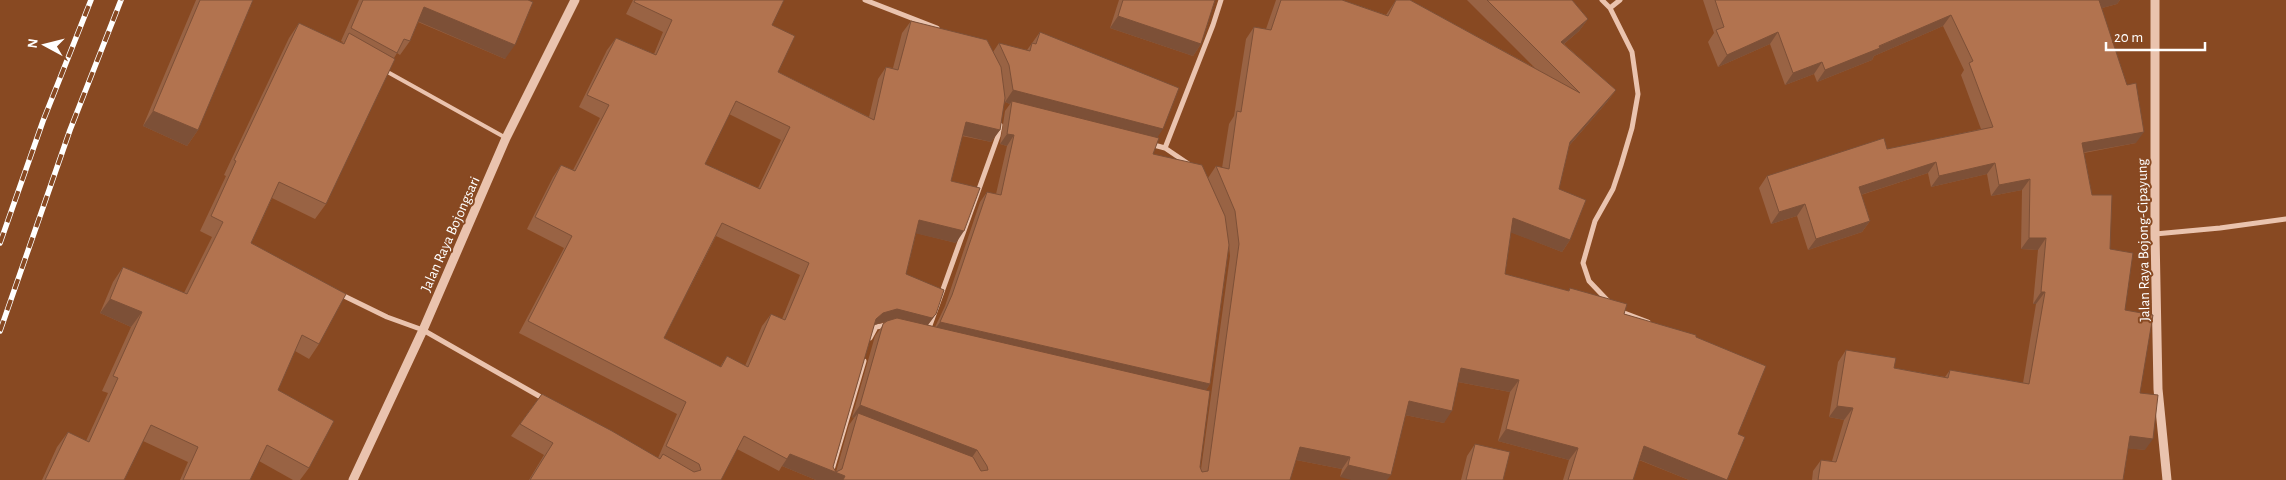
<svg xmlns="http://www.w3.org/2000/svg" width="2286" height="480" font-family="'Alegreya Sans',sans-serif">
  <style>
    .lines { fill: none; stroke-linecap: round; stroke-linejoin: round }
    .service { stroke: #eac3ae; stroke-width: 4 }
    .minor { stroke: #eac3ae; stroke-width: 5 }
    .tertiary { stroke: #eac3ae; stroke-width: 9 }
    .rail-casing { stroke: #fff; stroke-width: 5.5 }
    .rail { stroke: #884922; stroke-width: 4; stroke-dasharray: 11; stroke-linecap: butt }
    .wall { fill: #996344; fill-rule: evenodd }
    .shaded-wall { fill: #7d5037 }
    .building { fill: #b2734f; stroke: #7d5037; fill-rule: evenodd }
    .labels { text-anchor: middle; stroke-width: 4; stroke-linejoin: round; paint-order: stroke }
    .street-label { font-size: 15px; fill: #fff; stroke: #884922 }
  </style>
  <rect width="100%" height="100%" fill="#884922"/>
  <g class="lines">
    <path class="service" d="M384 70 506 138"/>
    <path class="minor" d="M865 0 937 28
      M1602 0 1610 8 1632 52 1638 94 1632 128 1621 165 1613 189 1595 221 1583 263 1589 281 1609 302
      M1610 8 1620 0
      M1150 144 1165 148 1193 167
      M1165 148 1213 25 1221 0
      M2155 234 2220 228 2286 219
      M340 294 387 317 423 330 546 400
      M1619 311 1648 322
      M928 331 998 136 1000 125
      M870 338 876 327 887 325
      M829 480 864 361"/>
    <path class="tertiary" d="M2155 0V234L2158 389 2167 480
      M353 480 423 330 506 138 575 0"/>
    <defs>
      <path id="rail" d="M0 243 43 121 91 0
        M0 331 70 130 121 0"/>
    </defs>
    <use href="#rail" class="rail-casing"/>
    <use href="#rail" class="rail"/>
  </g>
  <path class="wall" d="M196 0H253L198 130 187 146 143 126Z
    M359 0H528L505 59 418 22 410 41 400 55 397 53 394 58 326 204 315 219 272 198 251 243 319 344 309 359 295 351 278 390 309 468 300 480H293L259 461 250 480H180L188 462 143 441 124 480H42L57 447 68 432 86 441 108 393 102 391 131 327 100 313 113 282 123 267 184 293 212 237 200 231 226 176 224 175 289 38 299 23 342 43 343 42 341 41Z
    M633 0H784L772 25 778 72 869 117 878 79 886 67 893 68 902 33 911 21 993 52 999 43 1027 50 1040 32 1157 138 1153 154 1208 178 1216 166 1222 168 1229 124 1234 116 1246 39 1254 27 1266 29 1276 0H1342L1386 15 1396 0H1410L1535 68 1467 0H1572L1588 19 1579 31 1564 44 1616 90 1607 102 1569 146 1559 189 1570 240 1562 252 1511 232 1505 274 1568 291 1570 288 1624 314 1696 337 1689 480 1639 460 1633 480H1563L1569 460 1498 441 1510 392 1458 382 1444 423 1405 415 1340 477 1342 469 1296 460 1290 480H816L782 466 779 471 737 449 721 480H529L544 455 511 436 542 394 658 458 677 414 519 333 564 248 527 229 553 177 561 165 573 170 600 118 579 107 607 50 616 38 654 54 663 32 626 14ZM1004 100 1005 102 1010 104 1005 111 1000 144 1007 146 996 194 987 192 980 202 945 306 935 327 928 325 936 314 906 274 916 233 956 243 951 181 962 136 991 142 1000 130ZM729 114 781 140 758 188 705 164ZM716 236 800 275 782 319 771 314 762 326 745 366 727 356 720 367 664 338ZM1229 246 1230 256 1201 469 1200 467 1206 390 1210 384ZM885 322 875 336 852 417 854 418 849 425 836 472 833 467 874 325Z
    M1119 0H1215L1201 44 1193 56 1110 28Z
    M1703 0H2120L2117 4 2102 8 2136 143 2084 153 2092 195 2110 249 2125 310 2140 393 2145 450 2128 448 2123 480H1812L1813 471 1821 460 1832 461 1844 420 1829 417 1838 362 1846 350 1894 368 1945 377 1950 370 2023 383 2036 304H2033L2038 250 2021 249 2022 190 1991 196 1987 174 1931 187 1928 173 1861 195 1870 221 1862 232 1808 250 1797 216 1771 224 1759 188 1767 176 1981 129 1961 75 1964 70 1943 26 1874 56 1872 60 1817 82 1814 74 1785 85 1770 44 1718 67 1708 42 1714 33Z
    M1475 444 1503 480H1461L1467 456Z"/>
  <path class="shaded-wall" d="M2099 0H2120L2117 4 2091 11Z
    M424 7 515 45 505 59 415 20Z
    M1951 15 1943 26 1874 56 1872 60 1817 82 1825 70Z
    M1118 16 1201 44 1193 56 1110 28Z
    M1588 19 1579 31 1552 54 1561 42Z
    M1778 32 1770 44 1718 67 1727 55Z
    M1822 62 1814 74 1785 85 1793 73Z
    M1013 90 1163 129 1155 141 1012 101 1010 104 1005 102Z
    M1616 90 1607 102 1561 155 1570 142Z
    M153 111 198 130 187 146 143 126Z
    M966 122 1000 130 991 142 957 134Z
    M2144 132 2136 143 2074 154 2082 143Z
    M1007 134 1014 135 1007 146 1000 144Z
    M1936 162 1928 173 1851 198 1859 187Z
    M1995 163 1987 174 1931 187 1939 176Z
    M2030 179 2022 190 1991 196 1999 185Z
    M1805 204 1797 216 1771 224 1779 212Z
    M1513 218 1570 240 1562 252 1504 230Z
    M919 220 964 231 956 243 910 232Z
    M1870 221 1862 232 1808 250 1816 239Z
    M2029 238H2046L2038 250 2021 249Z
    M2041 292H2045L2036 304H2033Z
    M110 299 142 312 131 327 100 313Z
    M897 309 936 314 927 326 888 321 874 325 876 319 883 313Z
    M940 322 1210 384 1203 395 933 332Z
    M1461 368 1519 380 1510 392 1453 381Z
    M1409 401 1452 411 1444 423 1400 414Z
    M860 405 977 450 969 462 858 413 854 418 852 417Z
    M1837 406 1853 408 1844 420 1829 417Z
    M1506 429 1578 448 1569 460 1498 441Z
    M2130 436 2153 439 2145 450 2122 448Z
    M1644 446 1727 480H1689L1635 458Z
    M1300 447 1350 457 1342 469 1291 459Z
    M790 454 845 476 843 480H816L782 466Z
    M1348 465 1391 475 1387 480H1351L1340 477Z"/>
  <path class="building" d="M200 0H253L198 130 153 111Z
    M363 0H528L533 2 515 45 424 7 410 41 404 39 397 53 351 28Z
    M635 0H784L772 25 795 36 778 72 874 120 886 67 898 70 911 21 987 40 1001 67 1005 98 1000 130 966 122 951 181 980 188 964 231 919 220 906 274 944 290 936 314 932 318 897 309 883 313 876 319 833 467 836 472 842 469 858 413 973 457 981 471 988 470 987 466 977 450 860 405 883 324 887 321 897 318 1210 391 1200 467 1202 472 1208 471 1239 244 1235 211 1216 166 1229 169 1237 111 1241 112 1254 27 1271 30 1281 0H1342L1388 16 1396 0H1410L1580 93 1487 0H1572L1588 19 1561 42 1616 90 1570 142 1559 189 1586 200 1570 240 1513 218 1505 274 1569 291 1570 288 1627 304 1624 314 1696 335V337L1766 366 1738 434 1745 437 1727 480 1644 446 1633 480H1568L1578 448 1506 429 1519 380 1461 368 1452 411 1409 401 1391 475 1348 465 1350 457 1300 447 1290 480H843L845 476 790 454 787 459 744 436 721 480H530L553 443 520 424 542 394 612 431 660 459 663 454 694 472 701 470 699 464 666 446 686 402 528 321 572 236 535 217 561 165 575 171 609 105 587 95 616 38 656 55 672 20 634 2ZM736 101 790 127 760 189 705 164ZM722 223 809 263 785 320 771 314 748 367 727 356 721 367 664 338Z
    M1123 0H1215L1201 44 1118 16Z
    M1715 0H2099L2127 85 2136 83 2144 132 2082 143 2092 195H2112L2110 249 2133 253 2125 310 2153 315 2140 393 2158 395 2153 439 2130 436 2123 480H1818L1821 460 1836 462 1853 408 1837 406 1846 350 1896 358 1894 368 1948 378 1950 370 2029 384 2045 292H2041L2046 238H2029L2030 179 1999 185 1995 163 1939 176 1936 162 1859 187 1870 221 1816 239 1805 204 1779 212 1767 176 1884 138 1887 149 1993 127 1969 63 1973 61 1951 15 1879 46 1880 48 1825 70 1822 62 1793 73 1778 32 1727 55 1716 30 1724 27Z
    M299 23 344 44 349 33 395 59 326 204 279 182 251 243 346 294 319 344 302 335 278 390 334 421 309 468 267 445 250 480H183L198 447 151 425 124 480H45L68 432 89 442 118 378 113 376 142 312 110 299 123 267 187 294 223 222 211 216 236 161 234 160Z
    M1040 32 1179 88 1163 129 1013 90 1009 65 999 43 1030 51 1032 43 1036 44Z
    M1012 101 1159 138 1153 154 1202 165 1225 216 1229 245 1210 384 940 322 952 295 987 192 1001 195 1014 135 1007 134Z
    M1475 444 1510 452 1503 480H1466Z"/>
  <g class="labels">
    <g class="street-label">
      <text transform="translate(450 234) rotate(-66)" y="5">Jalan Raya Bojongsari</text>
      <text transform="translate(2143 240) rotate(-91)" y="5">Jalan Raya Bojong-Cipayung</text>
    </g>
  </g>
  <g transform="translate(45 45) rotate(277)" stroke="#884922" stroke-width="4" paint-order="stroke">
  <path d="M0-4L9 19L0 12L-9 19Z" fill="#ffffff"/>
  <text y="-8" font-size="14" font-weight="bold" text-anchor="middle" fill="#ffffff">N</text>
  </g>
  <path d="M2106 42v8h99v-8" fill="none" stroke="#ffffff" stroke-width="2.5"/>
  <text x="2114" y="42" font-size="15" fill="#ffffff" stroke="#884922" stroke-width="4" paint-order="stroke">20 m</text>
</svg>
